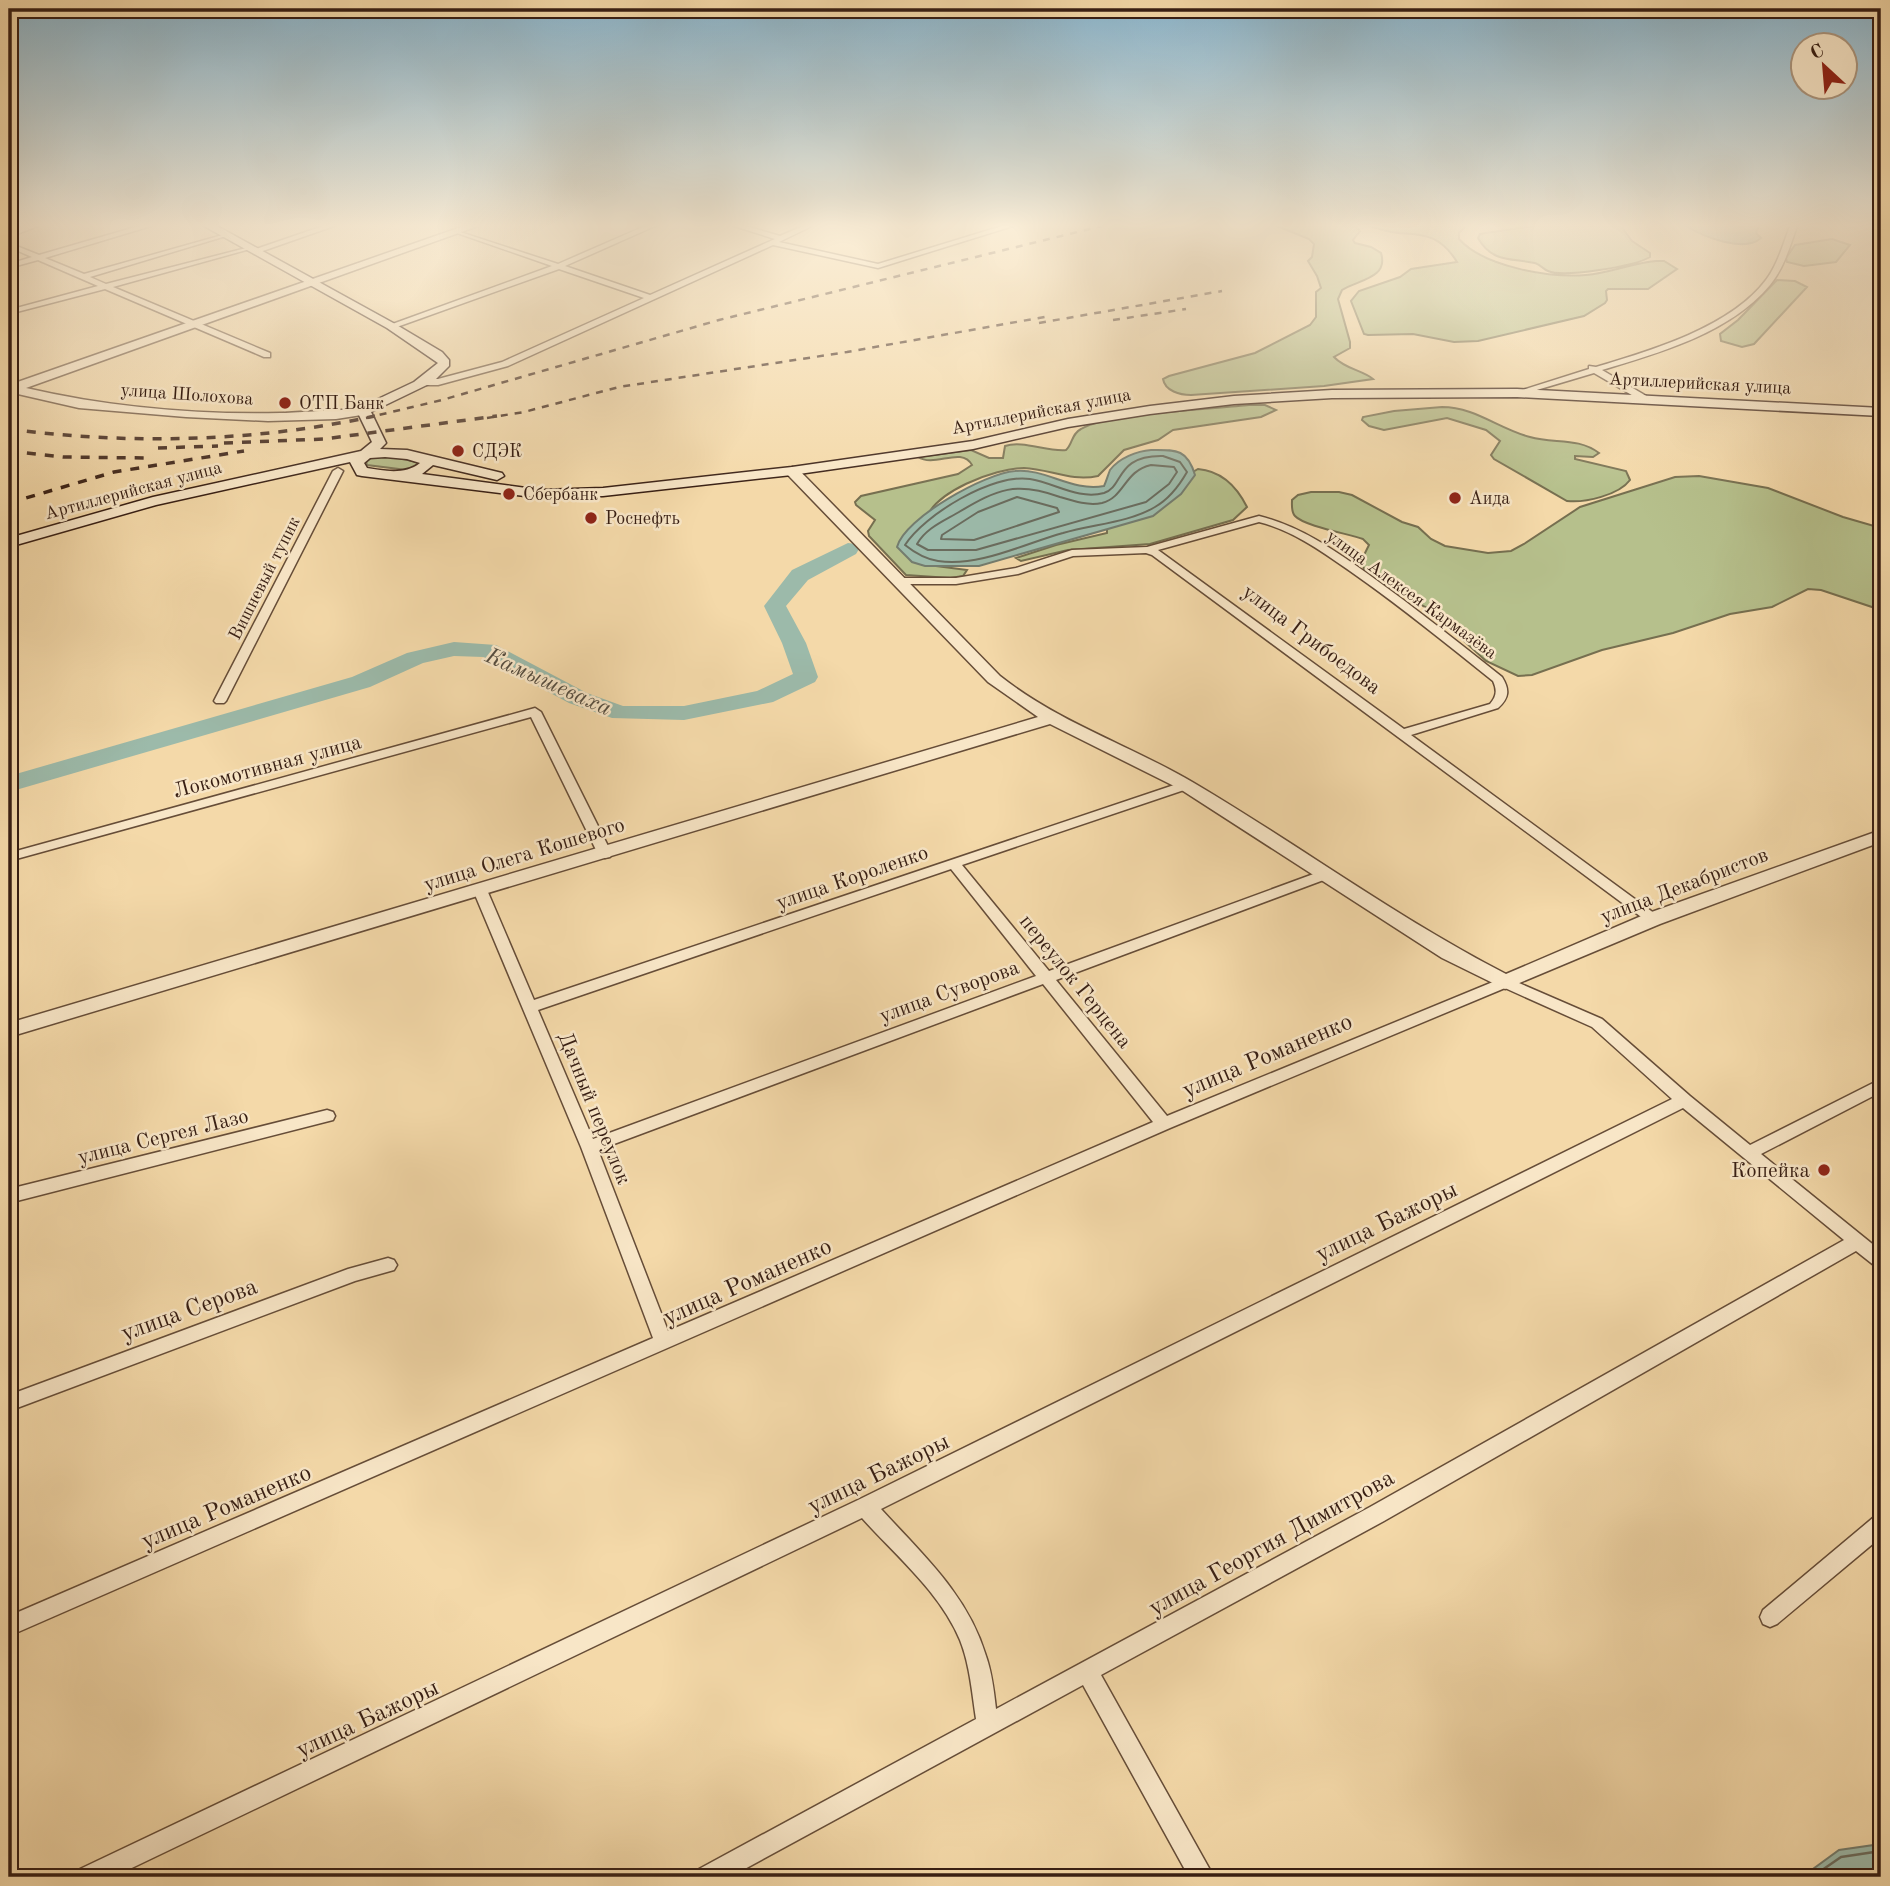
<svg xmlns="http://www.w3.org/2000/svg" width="1890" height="1886" font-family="'Old Standard TT',serif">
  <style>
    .green { fill: #b6c08c; stroke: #766f50; stroke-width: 2 }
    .water { fill: #9cbaaa; stroke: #747c6e; stroke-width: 2 }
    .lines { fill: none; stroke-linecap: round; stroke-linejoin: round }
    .shore-far1 { stroke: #6a6c5e; stroke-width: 2 }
    .shore { stroke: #6a6c5e; stroke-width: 2.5 }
    .river { fill: #9cbaaa; fill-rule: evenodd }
    .minor-casing { stroke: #664d38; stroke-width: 3 }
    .tertiary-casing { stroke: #664d38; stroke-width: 3 }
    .secondary-casing { stroke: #371e13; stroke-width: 3 }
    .minor { fill: #f8e6c7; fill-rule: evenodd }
    .tertiary { fill: #f8e6c7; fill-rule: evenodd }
    .secondary { fill: #f8e6c7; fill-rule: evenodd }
    .rail-far1 { stroke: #371e13; stroke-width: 2.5; stroke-dasharray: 7 7; stroke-linecap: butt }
    .rail { stroke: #371e13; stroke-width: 3.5; stroke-dasharray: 9 9; stroke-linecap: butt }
    .poi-dot { fill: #8f2418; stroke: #f8e6c7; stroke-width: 2.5 }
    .labels { text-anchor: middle; stroke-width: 5; stroke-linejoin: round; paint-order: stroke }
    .far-street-label { font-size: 18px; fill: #371e13; stroke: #f8e6c7 }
    .far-poi-label { font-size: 18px; fill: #371e13; stroke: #f8e6c7; text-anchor: start }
    .street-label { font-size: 21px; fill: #371e13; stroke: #f8e6c7 }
    .poi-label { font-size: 21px; fill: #371e13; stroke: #f8e6c7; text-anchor: end }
    .water-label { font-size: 23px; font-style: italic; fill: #554d40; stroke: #f8e6c7 }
    .near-street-label { font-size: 24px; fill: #371e13; stroke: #f8e6c7 }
  </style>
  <rect width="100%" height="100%" fill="#f4d9a9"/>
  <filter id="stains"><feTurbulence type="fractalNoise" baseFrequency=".00286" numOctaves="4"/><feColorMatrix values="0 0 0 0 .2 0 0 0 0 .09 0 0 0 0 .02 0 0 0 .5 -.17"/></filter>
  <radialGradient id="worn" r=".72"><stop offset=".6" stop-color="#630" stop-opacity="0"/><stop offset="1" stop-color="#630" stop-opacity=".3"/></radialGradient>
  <path class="green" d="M1277 226H1355L1360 231 1353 240 1355 243 1371 247 1381 253C1389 278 1358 280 1342 290L1338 299 1350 342V348L1334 357C1345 369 1362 370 1373 379L1324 386 1191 395C1180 395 1165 391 1163 379L1169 376 1255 353 1310 325 1316 317V292L1321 288 1317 276 1308 261 1312 257 1314 244 1309 239Z
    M1371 226H1466L1459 233V239C1484 267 1550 278 1586 275 1610 273 1632 263 1656 261H1664L1677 269 1648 289H1608L1606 291 1607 300 1605 303 1584 316 1478 341 1454 342 1413 334 1368 335 1364 334 1351 301 1359 291 1400 277 1411 269 1457 262C1432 221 1406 242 1371 226Z
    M1533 226H1621L1632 241 1650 253V257C1635 266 1564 278 1548 271 1543 269 1541 265 1535 263 1512 258 1492 263 1478 238L1480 234Z
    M1832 239 1850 245 1836 262 1804 266 1787 262 1786 258 1795 245Z
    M1777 280 1795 281 1807 287 1754 344 1742 347 1721 341 1720 334 1738 320Z
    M1249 405H1265L1276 410 1261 417 1173 430 1158 440 1124 450 1098 476C1071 482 1050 469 1024 468 995 468 932 492 925 522 922 534 928 553 929 565L967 570 963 576 950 578 906 575 869 536 868 531 875 520 856 505 855 502 861 496 958 474 972 465C961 446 935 468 918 457L971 450 989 458H1003L1005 446C1023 440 1047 452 1066 450 1073 444 1071 434 1081 429 1106 413 1213 409 1249 405Z
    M1442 407C1475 407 1499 429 1530 437 1554 444 1578 437 1599 453L1593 457 1575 456V459L1626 471 1630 480C1619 495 1585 503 1567 501L1494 459 1491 455 1500 441 1486 430 1447 418 1384 430 1369 426 1362 420 1363 417 1394 411Z
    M375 456H389L417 462 419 466 407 470 367 465 366 461Z
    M1198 469C1222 471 1237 487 1247 507L1233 520 1150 544 1068 550 1021 561 1016 558 1056 545 1107 533V522Z
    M1699 476 1768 488 1843 517 1881 528V610L1821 590 1808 589 1772 607 1730 614 1673 633 1602 650 1532 675 1518 676 1486 661 1429 609 1379 582 1365 571 1361 561 1369 545 1363 539C1349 534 1304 526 1295 516 1291 512 1292 505 1292 500L1298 495 1311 492H1339L1352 495 1402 522 1418 527 1431 539 1445 546 1488 553 1511 551 1524 544 1580 507 1675 477Z"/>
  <path class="water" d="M1686 226H1759L1756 233 1761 238C1744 253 1704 237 1686 226Z
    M1151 450C1175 450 1187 448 1195 475L1181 494 1153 516 979 566H925L912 562 897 547C904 518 986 473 1015 471 1046 468 1071 492 1104 486 1106 482 1108 475 1110 470 1119 458 1137 451 1151 450Z
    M1881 1844V1877H1802L1839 1850Z"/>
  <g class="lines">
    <path class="shore-far1" d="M1163 456 1180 462 1187 472C1179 486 1169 499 1155 507 1128 523 1093 524 1063 533 1023 544 980 567 938 561 925 559 915 553 905 545 924 515 993 473 1030 479 1055 483 1078 500 1104 493 1124 487 1115 455 1163 456Z
      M1151 465 1174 467 1177 472 1169 484 1146 502 976 550H928L917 544C926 528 944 521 959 512 998 489 1016 481 1060 497 1073 501 1088 506 1102 503 1125 497 1124 471 1151 465Z
      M1017 497 1057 508 1059 512 974 540 941 539 942 535 978 512Z"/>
    <path class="shore" d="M1812 1877 1841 1857 1881 1851"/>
    <path class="river" d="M848 543 856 544 859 549 856 554 808 580 786 606 806 643 818 677 815 682 773 702 684 720 612 718 569 703 483 657 454 656 423 663 370 687 9 792V776L352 677 407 653 454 642 496 645 587 693 623 706H684L757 691 793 674 782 643 764 606 792 570Z"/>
    <defs>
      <path id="minor" d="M139 226H151L45 258 84 274 226 234V236L90 277 106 284 250 247V249L113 287 270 353V357H264L105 289 9 314V310L98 286 38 260 9 268V264L32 257 9 247V243L39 255Z
        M323 226H334L257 253 250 251Z
        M645 226H655L565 266 650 295 775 239 734 226H746L780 236 803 226H812L779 242 878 264 1002 226H1013L878 268 773 245 508 366 438 385H423L419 382 423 379H438L502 362 644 298 559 269 394 328 387 326 552 266 457 233V231L558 264Z
        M1790 226H1797C1790 246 1784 268 1770 285 1730 333 1659 353 1602 370L1648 397V401H1642L1594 373 1520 395 1513 393 1589 369V366L1596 367C1650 351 1731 327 1766 280 1778 264 1783 244 1790 226Z
        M338 468 343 471 226 701 224 703H216L214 701 333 471Z
        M1259 516C1300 526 1334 550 1368 574 1414 607 1458 642 1502 677 1510 690 1509 698 1498 708L1411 735 1658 916 1660 919 1658 922H1648L1152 555 1146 553 1073 556 1018 574 956 584H897L892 581 897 578H956L1016 568 1072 550 1147 547ZM1259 522C1295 531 1327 555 1357 576 1404 609 1448 645 1493 681 1497 690 1497 696 1490 704L1404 729 1158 550Z
        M535 708 541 712 612 854 610 857 605 858 598 854 531 717 9 861V853Z
        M1186 781 1192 785 1190 788 962 865 1049 971 1319 872H1329L1331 875 1329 878 1056 980 1167 1116 1505 977 1602 1019 1690 1096 1750 1145 1881 1079V1092L1761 1154 1881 1251V1268L1875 1266 1856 1251 1384 1521 1101 1675 1214 1877H1189L1083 1685 730 1877H695L699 1869 976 1719C972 1693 970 1665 960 1640 940 1592 896 1556 862 1518L113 1877H76L80 1869 858 1500 1672 1099 1592 1027 1505 988 1170 1128 9 1636V1616L653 1338 581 1147 473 890 475 887H485L487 890 534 1000ZM951 869 1036 976 593 1139 538 1010ZM1043 984 1153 1122 668 1331 598 1150ZM1683 1108 1844 1240 1370 1507 996 1709C994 1691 992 1673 986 1656 968 1595 922 1554 881 1509Z
        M327 1110 333 1112 335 1116 333 1120 9 1203V1189Z
        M388 1258 394 1260 397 1265 394 1270 355 1281 9 1411V1395L348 1269Z
        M1881 1514V1537L1777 1624 1770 1627 1763 1624 1760 1617 1763 1610 1874 1517Z"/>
      <path id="tertiary" d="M23 226H38L9 237V231Z
        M464 226H478L26 388C108 407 197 415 281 413 294 413 365 407 370 411L368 414 336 419 268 421 186 417 79 408 9 392V385Z
        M792 467 797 468 1000 676C1059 723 1130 745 1194 783 1299 845 1397 918 1506 974L1646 914 1881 830V842L1660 924 1505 989 1442 958 1180 789 1050 724 9 1037V1023L1038 717 988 682 787 474 786 471Z"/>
      <path id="secondary" d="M204 226H217L395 324 442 352 449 360V366L433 382 371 412 386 443 380 449 407 450 502 473 504 476 497 480 433 465 422 474 541 490 603 488 792 467 973 441 1068 419 1150 406 1234 396 1332 390 1517 389 1881 408V416L1517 397 1332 398 1234 404 1150 414 1068 427 973 449 792 475 603 496 541 498 362 476 357 475 350 462 156 505 9 547V538L153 497 361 451 372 442 357 411 359 408 414 382 438 363 387 328ZM385 457 407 459 420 463C405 475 385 471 367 468L364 463 370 458Z"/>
    </defs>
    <use href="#minor" class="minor-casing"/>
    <use href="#tertiary" class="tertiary-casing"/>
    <use href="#secondary" class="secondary-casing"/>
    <use href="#minor" class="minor"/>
    <use href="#tertiary" class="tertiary"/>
    <use href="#secondary" class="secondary"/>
    <path class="rail-far1" d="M1113 320 1186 309
      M1039 323 1222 291
      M366 418 442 400 719 320 1102 226
      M487 418 524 412 619 387 847 352 1050 316"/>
    <path class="rail" d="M9 429C129 445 255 442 375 416
      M224 443 324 439 497 416
      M158 448 218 446
      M9 451 63 457 145 458
      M9 503 114 472 244 451"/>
  </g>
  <linearGradient id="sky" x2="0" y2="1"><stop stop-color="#89b6cf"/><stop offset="0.46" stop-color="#faeed8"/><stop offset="1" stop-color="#faeed8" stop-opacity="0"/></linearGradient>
  <rect width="1890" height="490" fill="url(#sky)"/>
  <g class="poi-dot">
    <circle cx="285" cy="403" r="7"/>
    <circle cx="458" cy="451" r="7"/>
    <circle cx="509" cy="494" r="7"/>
    <circle cx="1455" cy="498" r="7"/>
    <circle cx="591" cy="518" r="7"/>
    <circle cx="1824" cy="1170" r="7"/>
  </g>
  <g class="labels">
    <g class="far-street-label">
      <text transform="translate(1700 383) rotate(3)" y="6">Артиллерийская улица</text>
      <text transform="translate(187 394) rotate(4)" y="6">улица Шолохова</text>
      <text transform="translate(1041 411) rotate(-11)" y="6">Артиллерийская улица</text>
      <text transform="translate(133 490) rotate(-15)" y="6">Артиллерийская улица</text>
      <text transform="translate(264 578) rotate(-63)" y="6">Вишневый тупик</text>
      <text transform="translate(1412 594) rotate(36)" y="6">улица Алексея Кармазёва</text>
    </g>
    <g class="far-poi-label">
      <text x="299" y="409">ОТП Банк</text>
      <text x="472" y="457">СДЭК</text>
      <text x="523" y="500">Сбербанк</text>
      <text x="1469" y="504">Аида</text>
      <text x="605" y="524">Роснефть</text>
    </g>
    <g class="street-label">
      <text transform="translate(1312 639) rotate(37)" y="7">улица Грибоедова</text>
      <text transform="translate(267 766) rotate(-15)" y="7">Локомотивная улица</text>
      <text transform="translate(524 854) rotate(-17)" y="7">улица Олега Кошевого</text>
      <text transform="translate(852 877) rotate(-19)" y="7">улица Короленко</text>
      <text transform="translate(1684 885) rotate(-21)" y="7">улица Декабристов</text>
      <text transform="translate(1076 981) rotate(51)" y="7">переулок Герцена</text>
      <text transform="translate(949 991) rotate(-20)" y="7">улица Суворова</text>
      <text transform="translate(595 1108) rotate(68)" y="7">Дачный переулок</text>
      <text transform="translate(163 1136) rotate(-14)" y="7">улица Сергея Лазо</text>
    </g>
    <g class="poi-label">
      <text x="1810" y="1177">Копейка</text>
    </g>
    <g class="water-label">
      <text transform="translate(549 681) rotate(24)" y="8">Камышеваха</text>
    </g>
    <g class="near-street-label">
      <text transform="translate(1267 1055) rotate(-23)" y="8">улица Романенко</text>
      <text transform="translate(1386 1221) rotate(-26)" y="8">улица Бажоры</text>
      <text transform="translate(747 1281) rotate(-24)" y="8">улица Романенко</text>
      <text transform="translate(189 1309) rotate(-20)" y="8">улица Серова</text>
      <text transform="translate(878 1473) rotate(-26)" y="8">улица Бажоры</text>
      <text transform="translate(226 1506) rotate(-23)" y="8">улица Романенко</text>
      <text transform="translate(1271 1542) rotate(-29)" y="8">улица Георгия Димитрова</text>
      <text transform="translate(367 1718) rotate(-25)" y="8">улица Бажоры</text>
    </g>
  </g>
  <rect width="1890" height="1886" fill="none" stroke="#f4d9a9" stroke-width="35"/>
  <rect x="10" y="10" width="1869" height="1865" fill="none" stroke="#371e13" stroke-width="3.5"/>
  <rect x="18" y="18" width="1855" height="1851" fill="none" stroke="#371e13" stroke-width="2"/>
  <g transform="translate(1824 66) rotate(334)"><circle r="33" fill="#f8e6c7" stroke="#ab967f" stroke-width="2"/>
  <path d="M0-5L12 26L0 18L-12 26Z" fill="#8f2418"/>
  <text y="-10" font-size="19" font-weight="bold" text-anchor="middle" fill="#371e13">С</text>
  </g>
  <rect width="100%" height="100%" filter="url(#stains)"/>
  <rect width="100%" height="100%" fill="url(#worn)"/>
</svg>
